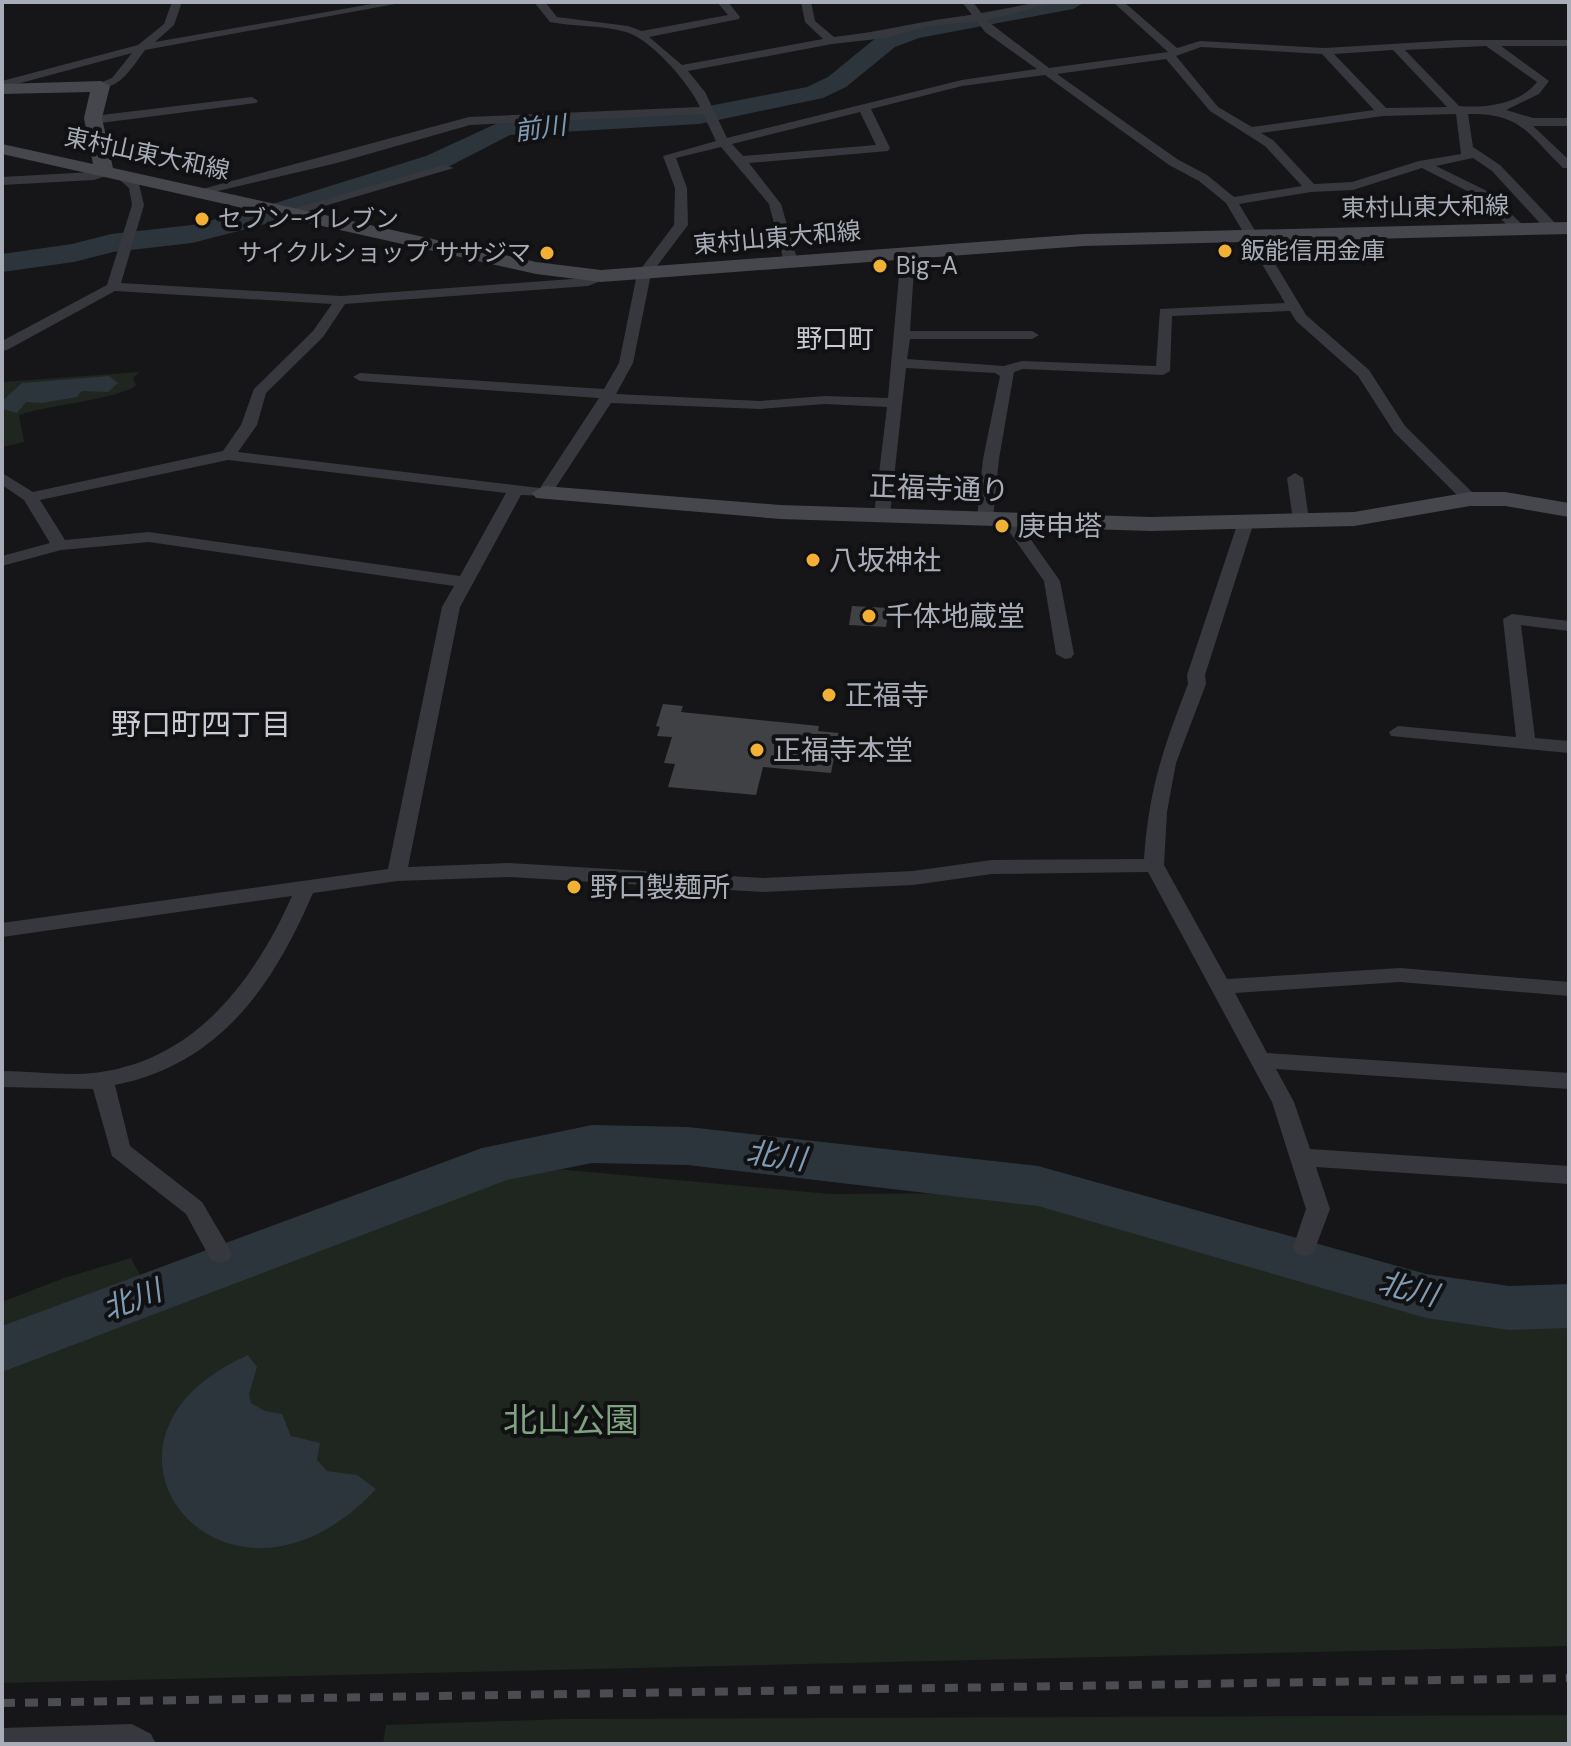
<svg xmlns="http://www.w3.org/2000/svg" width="1571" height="1746" font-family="'DM Sans','Noto Sans JP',sans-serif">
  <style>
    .green { fill: #1e261f }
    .water { fill: #2c353c }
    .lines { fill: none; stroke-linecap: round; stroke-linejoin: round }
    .river { fill: #2c353c; fill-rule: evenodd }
    .building { fill: #404145 }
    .street { fill: #37383d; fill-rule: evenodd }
    .secondary { fill: #45474d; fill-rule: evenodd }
    .rail { stroke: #4a4c52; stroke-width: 8; stroke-dasharray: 13 10; stroke-linecap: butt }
    .poi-dot { fill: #f2b134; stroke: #111113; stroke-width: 3 }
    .labels { text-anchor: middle; stroke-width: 8; stroke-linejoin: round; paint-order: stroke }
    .far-street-label { font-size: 24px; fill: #a8adb8; stroke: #111113 }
    .far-poi-label { font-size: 24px; fill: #a8adb8; stroke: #111113; text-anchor: start }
    .far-water-label { font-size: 26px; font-style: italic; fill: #7f9bb3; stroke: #111113 }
    .far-quarter-label { font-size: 26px; fill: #c9ccd4; stroke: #111113 }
    .street-label { font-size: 28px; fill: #a8adb8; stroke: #111113 }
    .poi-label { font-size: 28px; fill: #a8adb8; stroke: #111113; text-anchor: start }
    .neighbourhood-label { font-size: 30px; fill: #c9ccd4; stroke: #111113 }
    .water-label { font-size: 30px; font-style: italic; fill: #7f9bb3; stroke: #111113 }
    .near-park-label { font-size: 34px; fill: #7fa381; stroke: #111113 }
  </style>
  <rect width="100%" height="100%" fill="#161618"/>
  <path class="green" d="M139 372 133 378 136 385C124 398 44 406 19 415L24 442 2 447V382Z
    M556 1169 830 1194 992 1193 1492 1327 1569 1328V1646L2 1683V1302L64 1278 131 1258 157 1308 517 1174Z
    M1569 1715V1744H383L386 1725 565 1719Z"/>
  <path class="water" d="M109 376 118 383 108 392 82 391 77 397 42 403 26 402 17 413 2 409V401L22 383Z
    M248 1355 257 1367 249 1394 251 1403 265 1411 282 1414 291 1436 320 1443 317 1460 327 1471 357 1475 376 1489C226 1650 55 1440 248 1355Z"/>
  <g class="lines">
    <path class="river" d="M1041 2H1085L1073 9 919 38 895 47 846 87 823 98 699 124 510 135 446 168 273 222 192 243 113 252 74 262 2 272V254L72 244 111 234 192 225 253 210 426 156 502 121 699 108 807 87 828 77 877 37 914 25Z
      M592 1125 688 1127 1038 1166 1426 1274 1509 1286 1569 1284V1328L1509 1330 1426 1318 1038 1206 688 1165 592 1163 507 1180 2 1372V1326L482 1148Z"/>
  </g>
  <path class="building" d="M852 606 889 608 886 627 849 625Z
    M663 704 683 706 681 712 819 726 818 731 839 733 831 773 763 767 756 795 668 787 675 764 664 763 672 737 657 736 660 727 656 726Z"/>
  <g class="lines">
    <path class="street" d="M172 2H182L174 25 155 42 383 2H406L145 50C132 67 121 89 97 88V84L112 78 132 53 2 88V81L138 45 164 24Z
      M534 2H545L557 17 628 26 642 31 728 15 717 2H728L740 17 739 19 649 37 682 65 823 39 805 22 801 2H811L815 21 834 37C881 32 925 20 972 15L962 2H973L982 14 1038 2H1058L986 20 1049 68 1168 52 1113 2H1124L1177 48 1200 41 1325 48 1457 40H1569V46H1501L1549 81 1539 94 1506 110 1533 118H1569V126H1533L1569 160V168H1563C1527 133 1521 113 1468 114L1473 147 1500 165 1558 226V232H1548L1492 171 1473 158 1436 166 1487 191 1525 227V233H1515L1479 197 1422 168 1353 190 1311 192 1239 204 1306 315 1369 370 1405 426 1476 496V502H1464L1394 432 1358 376 1296 321 1290 311 1172 316 1170 371 1163 375 1023 369 1014 372 999 459 993 519 985 524 977 519 983 459 1000 376 995 373 906 368 890 515 882 520 874 515 887 407 825 404 760 409 611 403 550 496 521 495 460 607 408 867 509 863 763 878 913 871 992 860 1144 859C1149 788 1163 749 1188 684L1187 675 1238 522 1246 517 1252 519 1254 522 1205 675 1206 684 1176 763 1167 812 1164 865 1227 979 1400 968 1569 982V996L1400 982 1235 993 1267 1053 1569 1073V1089L1276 1069 1294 1102 1310 1149 1569 1166V1184L1316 1167 1330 1209 1313 1254 1305 1256 1297 1254 1293 1247 1306 1209 1272 1102 1148 872 992 874 913 885 763 892 509 877 397 881 313 893C273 986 220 1064 115 1085L130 1146 202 1202 232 1253 229 1260 220 1263 211 1260 186 1214 112 1156 93 1089 2 1087V1071C35 1071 68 1077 101 1072 197 1058 255 979 292 896L2 937V923L388 869 442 607 454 586 149 542 61 550 2 566V556L50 543 24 500 2 485V473L33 492 223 451 241 425 254 389 313 331 332 304 115 291 7 350 2 351V341L107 285 132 205 129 188 114 175 120 171 139 184 144 205 121 283 341 296 585 278 606 273V279L588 286 345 304 323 337 266 393 257 425 238 452 540 488 599 398 360 381 353 377 360 373 604 389 619 363 637 274 674 225 675 188 663 156 716 141 703 114 470 125 337 163 197 196 191 192 469 117 700 107C689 83 651 39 626 32 602 25 575 27 550 22ZM977 21 985 32 1037 69 962 80 727 138 705 92 688 71 832 44 886 38 928 26ZM1486 46 1537 82C1519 105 1484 108 1459 106L1405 50ZM1201 47 1322 54 1374 110 1252 127 1218 107 1176 56ZM1393 50 1447 107 1386 108 1334 54ZM1166 59 1210 111 1265 146 1302 186 1234 197 1207 175 1177 159 1057 74ZM1045 75 1169 165 1199 181 1226 203 1285 303 1160 309 1156 366 1022 361 1004 366 907 359 910 339H1032L1039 335 1032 331H910L915 253 908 249 901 253 888 398 825 396 760 401 616 394 633 363 651 274 688 225 687 188 676 158 721 147 769 204 784 262 791 266 798 262 781 204 749 163 888 151 890 148 871 109 962 86ZM860 112 876 145 743 156 732 144ZM1456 114 1461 154 1419 161 1352 182 1314 184 1273 140 1261 133 1383 116ZM228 460 506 493 460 576 149 532 65 540 40 500Z
      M252 97 258 101 256 103 93 124 87 120 93 116Z
      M444 165 454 168 293 215 282 212Z
      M105 168 109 169V175L94 180 2 185V177L92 172Z
      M1295 473 1303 478 1309 520 1301 525 1293 520 1287 478Z
      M1009 515 1015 517 1060 581 1074 654 1071 658 1065 659 1056 654 1044 581 1001 520Z
      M1512 614 1569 621V631L1521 625 1535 738 1569 741V753L1391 736 1389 732 1398 726 1516 737 1503 619Z
      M132 1724 151 1734 156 1744H2V1728Z"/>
    <path class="secondary" d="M101 81 110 86 102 118 113 168 536 262 601 270 1084 234 1569 222V234L1084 246 601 282 536 274 2 154V144L93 164 84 118 90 92 2 94V84Z
      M544 486 780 505 1151 517 1354 512 1470 492H1505L1569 503V517L1505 506H1470L1354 526 1151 531 780 519 536 498 532 493Z"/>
    <path class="rail" d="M2 1703 1569 1678"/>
  </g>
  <g class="poi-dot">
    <circle cx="202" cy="219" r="8"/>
    <circle cx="1225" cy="251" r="8"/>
    <circle cx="547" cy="253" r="8"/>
    <circle cx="880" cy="266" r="8"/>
    <circle cx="1002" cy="526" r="8"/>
    <circle cx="813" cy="560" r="8"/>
    <circle cx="869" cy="616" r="8"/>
    <circle cx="829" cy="695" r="8"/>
    <circle cx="757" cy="750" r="8"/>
    <circle cx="574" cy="887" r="8"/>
  </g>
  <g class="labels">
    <g class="far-street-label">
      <text transform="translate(147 154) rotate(12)" y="8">東村山東大和線</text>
      <text transform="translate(1425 207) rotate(-1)" y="8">東村山東大和線</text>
      <text transform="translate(777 238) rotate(-5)" y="8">東村山東大和線</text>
    </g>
    <g class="far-poi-label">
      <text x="218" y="227">セブン-イレブン</text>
      <text x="1241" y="259">飯能信用金庫</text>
      <text x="531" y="261" text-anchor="end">サイクルショップ ササジマ</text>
      <text x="896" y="274">Big-A</text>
    </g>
    <g class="far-water-label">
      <text transform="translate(540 128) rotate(-8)" y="9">前川</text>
    </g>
    <g class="far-quarter-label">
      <text x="835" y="348">野口町</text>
    </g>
    <g class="street-label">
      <text transform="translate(939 488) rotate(2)" y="10">正福寺通り</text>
    </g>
    <g class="poi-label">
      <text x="1018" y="536">庚申塔</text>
      <text x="829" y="570">八坂神社</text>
      <text x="885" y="626">千体地蔵堂</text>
      <text x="845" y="705">正福寺</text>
      <text x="773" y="760">正福寺本堂</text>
      <text x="590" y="897">野口製麺所</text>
    </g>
    <g class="neighbourhood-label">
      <text x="201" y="735">野口町四丁目</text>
    </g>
    <g class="water-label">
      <text transform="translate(776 1156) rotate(7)" y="10">北川</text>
      <text transform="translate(1408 1289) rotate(14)" y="10">北川</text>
      <text transform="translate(132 1300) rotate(-21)" y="10">北川</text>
    </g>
    <g class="near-park-label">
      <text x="571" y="1432">北山公園</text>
    </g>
  </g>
  <rect width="1571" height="1746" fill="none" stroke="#a8adb8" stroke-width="8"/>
</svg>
